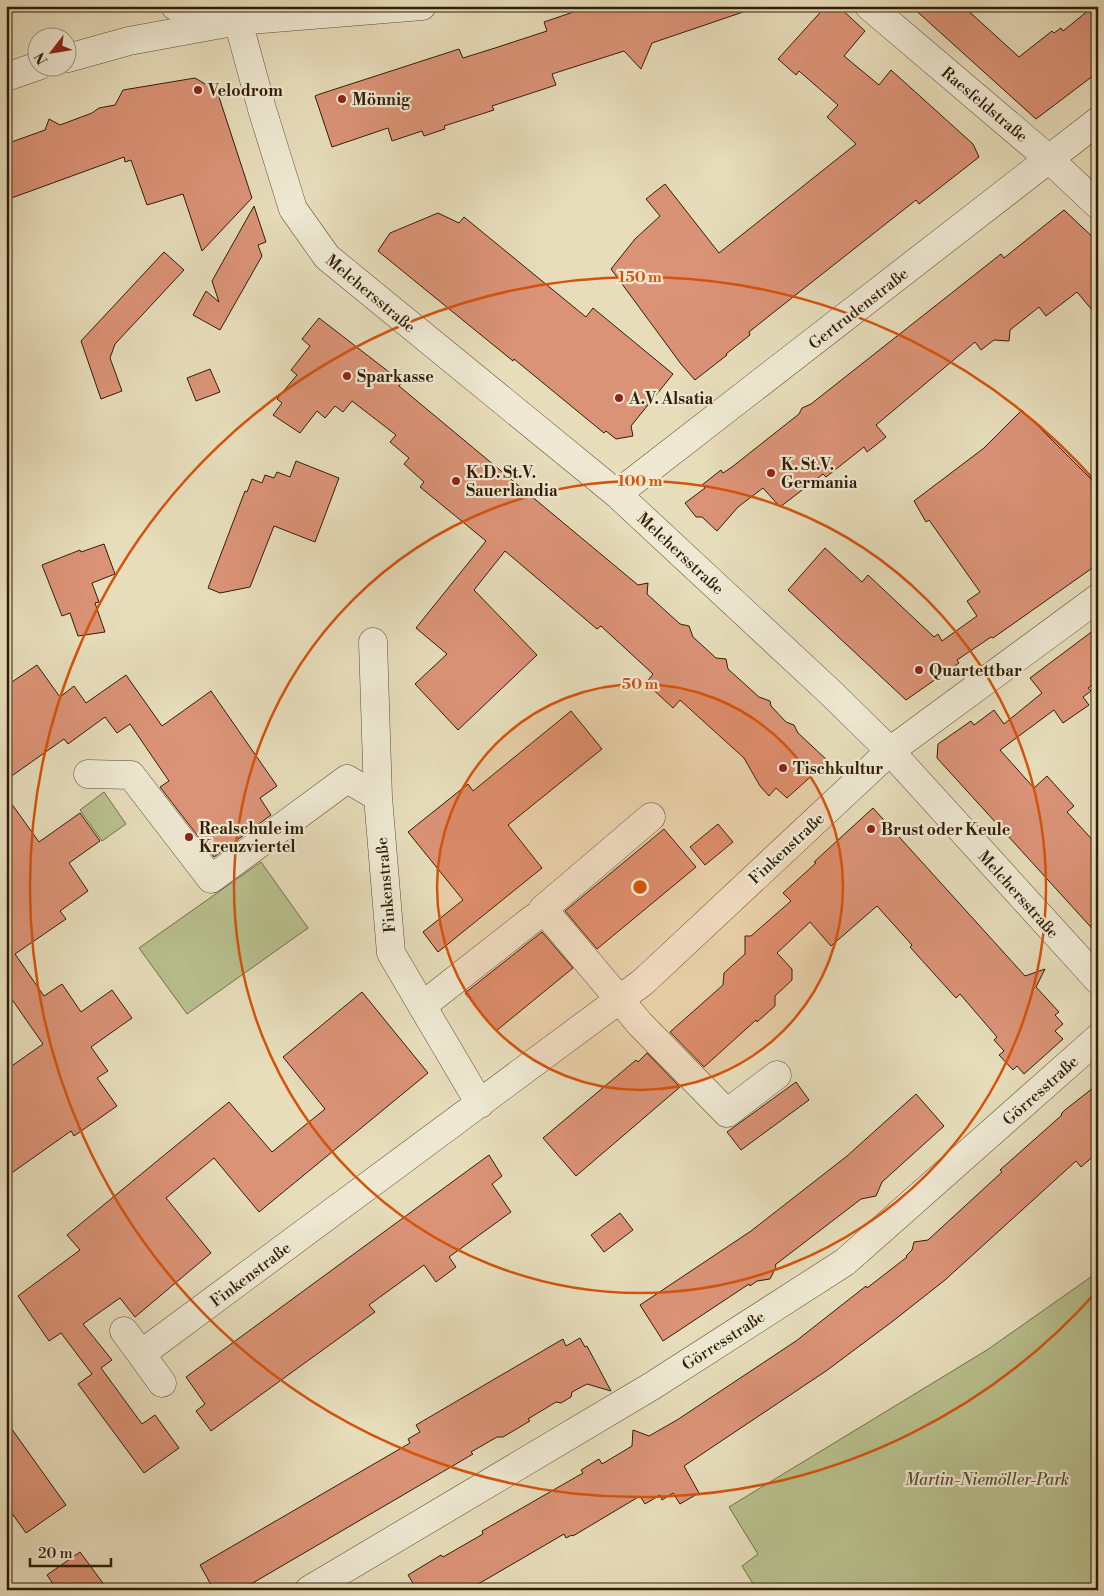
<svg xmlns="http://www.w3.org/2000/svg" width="1104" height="1596" font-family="'Libre Bodoni',serif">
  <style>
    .green { fill: #b8c08e; stroke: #746e4a }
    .building { fill: #db9377; stroke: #311d05 }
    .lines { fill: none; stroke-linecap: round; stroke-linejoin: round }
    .minor-casing { stroke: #5e4d32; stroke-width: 29 }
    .minor { stroke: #efe9d3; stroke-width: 28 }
    .ring { fill: none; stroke: #d6530b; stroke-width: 2.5 }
    .poi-dot { fill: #8f2418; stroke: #efe9d3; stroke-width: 2 }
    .labels { text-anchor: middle; stroke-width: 4.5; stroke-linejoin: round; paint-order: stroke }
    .poi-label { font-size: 16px; font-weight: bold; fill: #311d05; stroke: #efe9d3; text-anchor: start }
    .street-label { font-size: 16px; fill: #311d05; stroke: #efe9d3 }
    .park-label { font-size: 16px; font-style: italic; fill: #5a4e2e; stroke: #efe9d3 }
    .centre { fill: #d6530b; stroke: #efe9d3; stroke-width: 2.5 }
    .ring-label { font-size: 15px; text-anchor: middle; font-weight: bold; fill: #d6530b; stroke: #efe9d3; stroke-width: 4.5; stroke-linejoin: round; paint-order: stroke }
  </style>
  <rect width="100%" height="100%" fill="#e7ddbb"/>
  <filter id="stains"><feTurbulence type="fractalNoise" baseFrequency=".004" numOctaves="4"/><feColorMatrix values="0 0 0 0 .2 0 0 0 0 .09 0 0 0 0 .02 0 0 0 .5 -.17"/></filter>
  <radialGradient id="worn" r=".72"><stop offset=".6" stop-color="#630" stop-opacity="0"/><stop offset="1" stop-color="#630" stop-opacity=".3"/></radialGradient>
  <path class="green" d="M104 792 126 824 102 841 80 810Z
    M261 862 308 928 187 1014 139 948Z
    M1098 1272V1590H757L742 1566 758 1554 729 1507 987 1350Z"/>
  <path class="building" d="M591 6H749V10L652 43 641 69 624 51 552 74 556 85 492 106 494 110 444 126 445 129 424 136 422 131 392 141 388 128 332 147 315 96 320 94 459 49 463 58 495 48 547 31 544 22Z
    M826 6H838L865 31 844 56 879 85 891 70 973 144 979 157 919 204 916 200 769 316 749 332 750 335 726 354 727 355 695 380 681 364 611 269 635 239 660 216 646 199 665 184 719 253 856 144 827 117 838 105 799 71 796 75 778 59Z
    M911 6H963L1019 57 1052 31 1054 33 1061 28 1063 31 1094 6H1098V72L1036 119Z
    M195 78 217 91 252 198 202 251 183 194 147 205 131 160 125 162 124 157 6 200V144L45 130 49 119 60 125 92 113 99 108 115 105 123 90Z
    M254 206 266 242 258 245 262 256 220 330 193 315 206 291 219 302 212 281Z
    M1064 210 1098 242V317L1077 292 1046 316 1039 307 1010 330 1009 341 994 340 981 350 975 342 876 425 886 437 867 452 864 447 826 477 823 474 780 507 763 488 738 507 717 531 702 517H696L685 503 705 488 702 485 721 470 723 473 732 467 799 414 802 408 811 404 1001 254 1004 258Z
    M438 213 459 223 464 217 586 317 593 308 673 374 631 426 633 436 616 439 606 431 604 433 514 359 513 361 378 251 390 233Z
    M164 252 184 270 115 344 110 358 122 391 101 399 81 341Z
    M319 318 402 382 399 386 638 585 648 583 647 594 680 624 689 626 693 637 716 658 726 659 728 669 759 697 770 701 771 706 786 722 794 725 798 733 828 761 787 798 776 788 769 796 760 786 744 758 680 700 673 708 646 683 653 674 601 626 597 629 505 551 474 590 537 655 458 730 415 684 447 654 416 628 486 541 420 487 424 482 404 464 409 458 390 442 396 435 352 401 343 412 335 406 325 418 317 411 300 433 273 415 282 403 277 399 297 375 291 370 310 346 302 339Z
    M210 369 220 392 196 401 187 378Z
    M1022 410 1098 486V564L993 638 991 637 957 660 959 663 906 700 788 590 825 548 862 582 868 575 934 637 938 634 942 641 977 616 967 601 980 592 929 520 926 522 914 501 984 448Z
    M296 461 339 478 315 542 274 526 250 587 220 593 208 588 245 491 247 492 252 479 262 483 265 475 274 478 277 472 290 477Z
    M104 544 115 574 92 583 99 602 95 603 105 632 78 636 70 613 62 616 42 565 80 550 81 552Z
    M1098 627V681L1088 688 1091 691 1083 697 1089 705 1063 723 1054 710 1000 750 1034 788 1047 776 1074 806 1067 812 1098 846V935L937 758 938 744 971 721 974 725 994 710 1004 724 1042 693 1030 678Z
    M37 665 60 697 74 686 86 703 126 675 162 726 211 691 277 786 260 798 271 815 214 857 160 787 169 781 130 724 117 733 105 717 68 744 64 739 6 780V686Z
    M571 711 602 749 508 825 542 868 438 952 423 932 463 900 408 832 468 784 473 791Z
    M6 796 39 842 80 813 100 841 69 863 88 891 60 911 66 919 15 954 44 996 62 984 81 1012 112 990 132 1018 91 1047 108 1071 97 1078 117 1106 74 1136 71 1131 6 1177V1070L43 1044 6 991Z
    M873 808 1025 976 1045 969 1036 987 1059 1012 1055 1015 1063 1024 1055 1031 1063 1039 1024 1074 1017 1066 1013 1070 999 1055 1004 1051 994 1040 997 1037 960 994 956 998 910 947 912 945 877 906 831 946 810 922 777 953 792 969V980L775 996V1006L757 1022 756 1020 704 1067 670 1032 723 985 724 973 745 954V936H751L791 901 783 893 816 863 814 862Z
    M718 824 733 842 705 865 690 847Z
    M664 829 696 867 597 949 565 911Z
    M542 932 573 968 496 1031 465 993Z
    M362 992 428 1073 259 1212 214 1158 166 1198 211 1253 135 1317 120 1298 83 1324 112 1360 101 1368 142 1424 155 1415 179 1448 144 1473 78 1384 92 1374 61 1333 49 1341 18 1296 80 1250 67 1235 229 1102 272 1152 325 1109 283 1057Z
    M647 1053 680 1087 576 1176 543 1138 636 1060 638 1062Z
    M796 1082 809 1100 741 1150 727 1132Z
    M1098 1084V1140L1092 1145 1097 1153 1081 1167 1076 1161 945 1280 893 1321 826 1371 684 1466 699 1493 680 1504 673 1493 662 1500 660 1495 645 1504 640 1496 573 1536 572 1535 566 1538 564 1534 468 1590H417L408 1575 441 1555 443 1557 483 1534 482 1531 583 1473 581 1470 599 1459 602 1464 632 1446 633 1430 649 1436 677 1420 796 1341 866 1286 867 1288 907 1257 906 1256 912 1250 914 1242 928 1240 1002 1172 1000 1170 1062 1115 1061 1114 1065 1110Z
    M916 1094 944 1126 882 1182 876 1196 861 1199 775 1265 776 1267 770 1279 757 1281 750 1286 749 1284 663 1341 640 1305 751 1231 847 1156Z
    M489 1155 502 1176 492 1184 511 1212 449 1257 456 1267 436 1282 424 1265 369 1305 375 1312 211 1431 196 1411 205 1404 186 1377Z
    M620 1213 633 1230 604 1252 591 1235Z
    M580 1338 585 1347 587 1346 611 1391 587 1384 572 1392 571 1397 561 1403 556 1402 528 1419 530 1421 503 1437H497L471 1452 473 1454 246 1587 245 1585 237 1590H214L200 1565 410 1443 408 1439 420 1432 416 1425 563 1339 566 1346Z
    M6 1421 66 1505 26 1533 6 1505Z
    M80 1552 108 1590H57L47 1575Z"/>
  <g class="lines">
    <defs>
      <path id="minor" d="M175 6 227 18
        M869 6 1049 159 1098 205
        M238 21 262 109 293 209 327 257 617 494 831 693 890 751 1098 980
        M68 58 129 41 238 21 422 6
        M6 77 38 66
        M617 494 1098 121
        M373 642 378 797 391 953 480 1104
        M88 774 131 775 211 879 347 779 378 797
        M651 817 543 909 640 1024 727 1113 777 1075
        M422 1006 534 918
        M124 1331 141 1354
        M162 1383 141 1354 643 982 890 751 1098 598
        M309 1590 652 1386 845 1262 1098 1038"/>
    </defs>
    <use href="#minor" class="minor-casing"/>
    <use href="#minor" class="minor"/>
  </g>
  <circle cx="640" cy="887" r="203" fill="#d6530b" fill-opacity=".12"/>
  <g class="ring">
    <circle cx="640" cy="887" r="203"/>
    <circle cx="640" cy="887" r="406"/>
    <path d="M1097 1291A610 610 0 1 1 1097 483"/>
  </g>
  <g class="poi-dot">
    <circle cx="198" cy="90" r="5"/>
    <circle cx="342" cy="99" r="5"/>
    <circle cx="347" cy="376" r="5"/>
    <circle cx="619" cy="398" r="5"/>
    <circle cx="771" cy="473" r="5"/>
    <circle cx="456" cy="481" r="5"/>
    <circle cx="919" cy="670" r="5"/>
    <circle cx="783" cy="768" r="5"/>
    <circle cx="871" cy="829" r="5"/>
    <circle cx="189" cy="837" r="5"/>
  </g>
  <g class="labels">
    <g class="poi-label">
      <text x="208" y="96">Velodrom</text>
      <text x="352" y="105">Mönnig</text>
      <text x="357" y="382">Sparkasse</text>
      <text x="629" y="404">A.V. Alsatia</text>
      <text x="781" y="470">K. St.V.<tspan x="781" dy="18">Germania</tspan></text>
      <text x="466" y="478">K.D. St.V.<tspan x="466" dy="18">Sauerlandia</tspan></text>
      <text x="929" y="676">Quartettbar</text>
      <text x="793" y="774">Tischkultur</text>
      <text x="199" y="834">Realschule im<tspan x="199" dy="18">Kreuzviertel</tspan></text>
      <text x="881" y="835">Brust oder Keule</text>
    </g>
    <g class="street-label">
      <text transform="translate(985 104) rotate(40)" y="6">Raesfeldstraße</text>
      <text transform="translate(371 293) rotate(40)" y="6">Melchersstraße</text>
      <text transform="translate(858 308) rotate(-38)" y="6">Gertrudenstraße</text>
      <text transform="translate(681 553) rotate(43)" y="6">Melchersstraße</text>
      <text transform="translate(786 848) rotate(-43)" y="6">Finkenstraße</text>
      <text transform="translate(385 885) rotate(-95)" y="6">Finkenstraße</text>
      <text transform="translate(1019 894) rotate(48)" y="6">Melchersstraße</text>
      <text transform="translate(1040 1090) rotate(-42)" y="6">Görresstraße</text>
      <text transform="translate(250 1274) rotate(-37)" y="6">Finkenstraße</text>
      <text transform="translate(723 1340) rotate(-33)" y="6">Görresstraße</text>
    </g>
    <g class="park-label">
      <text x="987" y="1485">Martin-Niemöller-Park</text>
    </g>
  </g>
  <circle cx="640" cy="887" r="8" class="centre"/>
  <g class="ring-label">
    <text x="640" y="282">150 m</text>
    <text x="640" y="486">100 m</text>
    <text x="640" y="689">50 m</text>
  </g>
  <rect width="1104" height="1596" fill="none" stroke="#e7ddbb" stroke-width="25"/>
  <rect x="8" y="8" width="1089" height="1581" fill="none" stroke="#311d05" stroke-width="2.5"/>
  <rect x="12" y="12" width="1079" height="1571" fill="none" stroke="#311d05"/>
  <g transform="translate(52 52) rotate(239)"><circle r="24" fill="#efe9d3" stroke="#a39781"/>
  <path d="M0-4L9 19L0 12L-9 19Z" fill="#8f2418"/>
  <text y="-8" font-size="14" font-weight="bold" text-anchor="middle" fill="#311d05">N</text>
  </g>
  <path d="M30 1558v8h81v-8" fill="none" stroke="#311d05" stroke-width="2.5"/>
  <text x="38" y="1558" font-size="15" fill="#311d05" stroke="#efe9d3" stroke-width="4" paint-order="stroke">20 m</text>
  <rect width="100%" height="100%" filter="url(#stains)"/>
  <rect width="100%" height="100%" fill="url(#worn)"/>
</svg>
